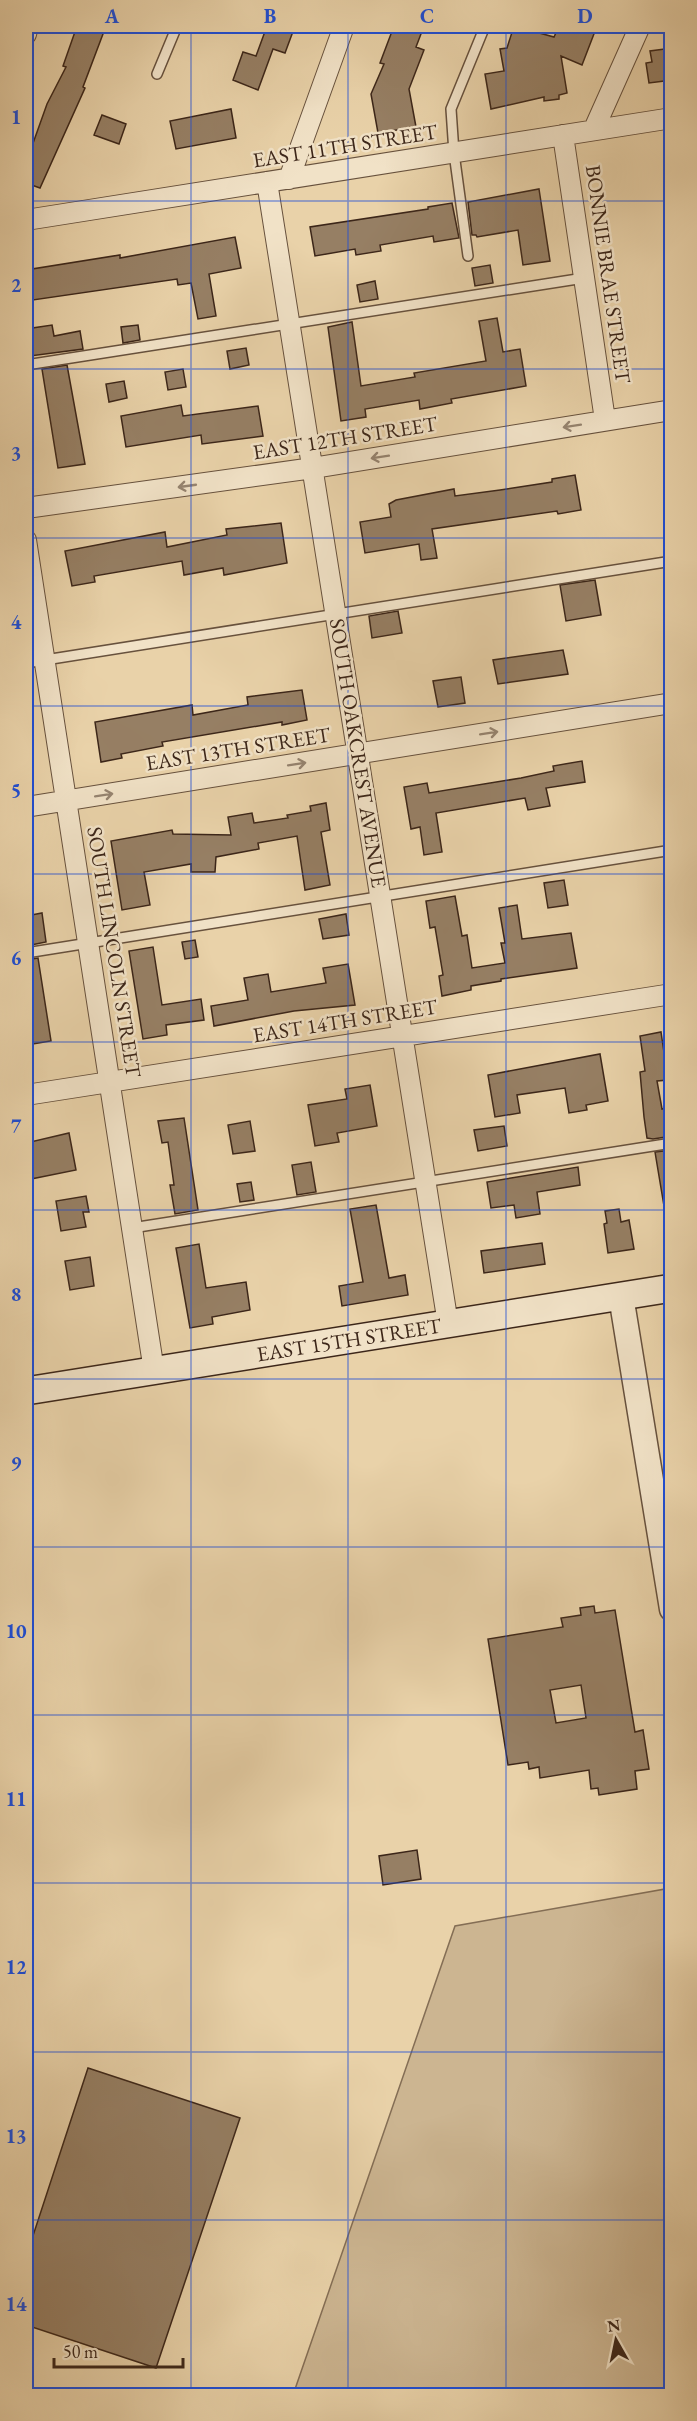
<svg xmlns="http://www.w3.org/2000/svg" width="697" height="2421" font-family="'EB Garamond',serif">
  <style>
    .green { fill: #ccb591; stroke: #846e55; stroke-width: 1.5 }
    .building { fill: #967f64; stroke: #3c2619; stroke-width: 1.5; fill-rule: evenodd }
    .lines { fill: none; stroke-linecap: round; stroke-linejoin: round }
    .service-casing { stroke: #67513d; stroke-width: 12 }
    .minor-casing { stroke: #67513d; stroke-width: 22 }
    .tertiary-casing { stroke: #67513d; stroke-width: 27 }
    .secondary-casing { stroke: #3c2619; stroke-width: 30 }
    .service { stroke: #f1e2c7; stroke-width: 9 }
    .minor { stroke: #f1e2c7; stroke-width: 20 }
    .tertiary { stroke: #f1e2c7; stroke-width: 24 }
    .secondary { stroke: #f1e2c7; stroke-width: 27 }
    .oneway { stroke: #968470 }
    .grid { fill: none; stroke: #1d4ed8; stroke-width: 1.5; stroke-opacity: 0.55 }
    .labels { text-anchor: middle; stroke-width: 5; stroke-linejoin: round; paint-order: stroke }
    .street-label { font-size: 21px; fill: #3c2619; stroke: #f1e2c7 }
    .neatline { fill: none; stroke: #1d4ed8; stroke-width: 2 }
    .grid-label { font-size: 20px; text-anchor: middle; font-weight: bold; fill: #1d4ed8 }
  </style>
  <rect width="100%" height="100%" fill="#e9d2a9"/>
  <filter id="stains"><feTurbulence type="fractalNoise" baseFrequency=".00333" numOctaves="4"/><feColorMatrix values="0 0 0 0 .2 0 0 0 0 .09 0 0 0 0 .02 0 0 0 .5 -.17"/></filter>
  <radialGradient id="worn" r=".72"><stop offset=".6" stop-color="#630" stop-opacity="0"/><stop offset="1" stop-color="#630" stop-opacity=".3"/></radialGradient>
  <path class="green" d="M671 1888V2395H293L455 1926Z"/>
  <path class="building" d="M77 26H106L83 87 85 88 40 188 26 183V163L47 104 66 67 63 66Z
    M267 26H295L285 53 273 49 258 90 233 80 243 52 256 56Z
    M394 26H424L416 47 424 50 409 89 416 127 378 133 371 94 384 64 380 63Z
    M514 26 554 37 559 26H597L582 65 561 56 567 93 559 95V99L544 101V97L491 109 485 74 504 71 500 49 507 48Z
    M672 48V80L649 83 646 63 652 62 650 51Z
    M231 109 236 138 176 149 170 121Z
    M102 115 126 124 119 144 94 135Z
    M539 189 550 261 523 265 518 230 477 237 476 235H472L468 202Z
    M452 203 459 238 434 242 433 236 380 245 381 251 356 255 355 249 315 256 310 227 428 209V207Z
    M235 237 241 268 209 274 216 316 198 319 191 283 178 285 177 279 26 301V270L120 255V258Z
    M490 265 493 283 475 286 472 268Z
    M375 281 378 299 360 302 357 285Z
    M497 318 503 352 520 349 526 386 451 399 452 403 420 409 419 400 365 409 366 417 341 421 328 327 352 322 361 386 415 377 414 373 486 361 479 321Z
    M52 325 54 336 80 331 83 349 30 356 26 329Z
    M138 325 140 340 123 343 121 327Z
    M246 348 249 365 230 369 227 351Z
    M67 365 85 464 58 468 42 369Z
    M183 369 186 387 168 390 165 372Z
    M124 381 127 398 109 402 106 384Z
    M181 405 183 416 258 406 263 436 202 444 201 435 126 447 121 416Z
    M575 475 581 510 558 514 557 511 432 529 437 558 421 560 419 544 365 553 360 522 391 517 389 504 396 500 454 489 455 496 500 490 552 482V479Z
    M281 523 287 563 224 575 223 568 184 575 182 561 94 576 95 582 72 586 65 551 165 532 167 547 227 535 226 529Z
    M595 580 601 615 566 621 560 585Z
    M398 611 402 633 372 638 369 616Z
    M563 650 568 674 498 684 493 660Z
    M461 677 465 703 438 707 433 681Z
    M302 690 307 720 282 725V722L162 742 163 746 121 754 122 758 101 762 95 722 192 705 193 715 248 705 247 697Z
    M582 761 585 782 546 788 550 806 528 810 525 798 436 813 442 852 424 855 420 827 411 829 404 787 427 783 429 793 521 778 554 771 553 766Z
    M326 803 330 830 321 832 330 885 305 890 297 836 258 843 259 849 216 857 215 872H191V864L144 872 150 905 122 910 111 841 172 830 173 834 231 835 228 817 252 813 254 823 288 818 287 815 311 811 310 806Z
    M564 880 568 905 548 908 544 883Z
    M455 896 462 936 467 935 472 968 505 963 501 943H505L499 908 517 905 522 939 571 933 577 968 501 979V981L471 986V990L442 996 439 976 443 975 435 927 430 928 426 901Z
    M42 913 46 942 26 946V916Z
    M346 914 349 935 323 939 319 919Z
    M195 940 198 957 185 959 182 942Z
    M153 947 162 1005 201 999 204 1020 166 1025 167 1035 143 1039 129 951Z
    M38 958 51 1041 26 1045V960Z
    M348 964 355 1005 294 1011 214 1026 211 1006 248 1000 244 978 268 974 271 992 326 983 323 968Z
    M661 1032 668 1080 657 1081 662 1109 672 1107V1136L653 1139 647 1138 644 1117 640 1072 645 1071 640 1036Z
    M600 1054 608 1101 586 1105 587 1110 569 1113 565 1088 517 1095 520 1113 495 1117 488 1075Z
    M370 1085 377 1126 337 1133 339 1142 315 1146 308 1105 347 1099 345 1089Z
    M184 1118 198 1210 175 1214 170 1185H174L168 1142 162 1143 158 1121Z
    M250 1121 255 1151 233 1154 228 1125Z
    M504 1126 507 1146 478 1151 474 1130Z
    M69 1133 76 1170 26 1180V1143Z
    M672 1150V1205L664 1206 655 1152Z
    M311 1162 316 1192 297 1195 292 1165Z
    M578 1167 580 1185 537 1192 540 1214 516 1218 514 1205 491 1208 487 1182Z
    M251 1182 254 1200 240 1202 237 1184Z
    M86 1196 89 1212H83L86 1227 61 1231 56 1201Z
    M376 1205 389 1278 405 1275 408 1295 342 1306 339 1286 363 1282 350 1209Z
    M619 1209 621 1222 629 1220 634 1249 608 1253 604 1224 607 1223 605 1211Z
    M542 1243 545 1264 484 1273 481 1251Z
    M199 1244 206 1288 246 1282 250 1310 212 1317 213 1324 190 1328 176 1248Z
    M90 1257 94 1286 70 1290 65 1261Z
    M594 1606 595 1613 615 1610 635 1732 643 1730 649 1769 635 1771 637 1789 599 1795 598 1788 591 1789 589 1770 540 1778 539 1767 529 1769 528 1762 508 1765 488 1639 563 1627 561 1618 581 1615 580 1608ZM581 1685 586 1718 556 1723 550 1690Z
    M417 1850 421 1879 383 1885 379 1856Z
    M88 2068 240 2118 156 2368 26 2325V2257Z"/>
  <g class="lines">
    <defs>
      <path id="service" d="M157 74 177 26
        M468 256 454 153 451 109 485 26
        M26 365 584 278
        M26 663 672 561
        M26 953 672 850
        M132 1228 672 1143"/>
      <path id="minor" d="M26 34 28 26
        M594 129 640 26
        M563 135 605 420
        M289 179 344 26
        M267 182 448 1324
        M26 220 672 118
        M26 508 313 468 672 410
        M26 540 154 1371
        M26 807 672 703
        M26 1095 672 994"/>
      <path id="tertiary" d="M621 1296 672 1609"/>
      <path id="secondary" d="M26 1391 672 1288"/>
    </defs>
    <use href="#service" class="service-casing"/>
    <use href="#minor" class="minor-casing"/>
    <use href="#tertiary" class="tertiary-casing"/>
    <use href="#secondary" class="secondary-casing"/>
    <use href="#service" class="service"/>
    <use href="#minor" class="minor"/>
    <use href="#tertiary" class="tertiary"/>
    <use href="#secondary" class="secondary"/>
  </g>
  <defs><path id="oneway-shaft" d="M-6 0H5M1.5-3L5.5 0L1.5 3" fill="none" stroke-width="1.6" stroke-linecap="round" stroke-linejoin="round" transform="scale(1.5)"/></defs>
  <g class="oneway">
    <use href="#oneway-shaft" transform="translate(572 426) rotate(171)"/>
    <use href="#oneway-shaft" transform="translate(380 457) rotate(171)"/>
    <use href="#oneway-shaft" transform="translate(187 486) rotate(172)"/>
    <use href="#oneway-shaft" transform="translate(489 733) rotate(-9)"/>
    <use href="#oneway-shaft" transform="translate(297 764) rotate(-9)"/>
    <use href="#oneway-shaft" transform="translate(104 795) rotate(-9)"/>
  </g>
  <path class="grid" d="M191 26V2396M348 26V2396M506 26V2396M26 201H672M26 369H672M26 538H672M26 706H672M26 874H672M26 1042H672M26 1210H672M26 1379H672M26 1547H672M26 1715H672M26 1883H672M26 2052H672M26 2220H672"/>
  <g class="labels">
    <g class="street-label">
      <text transform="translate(345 146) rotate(-9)" y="7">EAST 11TH STREET</text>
      <text transform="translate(608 274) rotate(82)" y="7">BONNIE BRAE STREET</text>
      <text transform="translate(345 438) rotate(-9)" y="7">EAST 12TH STREET</text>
      <text transform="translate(238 749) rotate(-9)" y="7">EAST 13TH STREET</text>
      <text transform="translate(358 753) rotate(81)" y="7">SOUTH OAKCREST AVENUE</text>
      <text transform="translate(114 952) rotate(81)" y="7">SOUTH LINCOLN STREET</text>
      <text transform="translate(345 1021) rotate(-9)" y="7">EAST 14TH STREET</text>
      <text transform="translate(349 1340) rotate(-9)" y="7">EAST 15TH STREET</text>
    </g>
  </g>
  <rect width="697" height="2421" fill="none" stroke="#e9d2a9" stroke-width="66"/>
  <g transform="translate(616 2340) rotate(351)" stroke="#f1e2c7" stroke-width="4.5" paint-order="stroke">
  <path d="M0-4.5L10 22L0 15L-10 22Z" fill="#3c2619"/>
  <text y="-9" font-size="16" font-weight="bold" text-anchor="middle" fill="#3c2619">N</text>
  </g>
  <path d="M54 2358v9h129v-9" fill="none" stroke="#3c2619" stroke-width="3"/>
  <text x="63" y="2358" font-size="18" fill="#3c2619" stroke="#f1e2c7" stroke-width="4.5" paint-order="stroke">50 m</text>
  <rect x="33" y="33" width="631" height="2355" class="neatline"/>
  <g class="grid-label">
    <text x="112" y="23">A</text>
    <text x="270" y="23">B</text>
    <text x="427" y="23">C</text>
    <text x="585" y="23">D</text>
    <text x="16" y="124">1</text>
    <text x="16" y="292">2</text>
    <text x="16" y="460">3</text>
    <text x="16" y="629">4</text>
    <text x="16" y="797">5</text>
    <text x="16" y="965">6</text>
    <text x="16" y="1133">7</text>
    <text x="16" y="1301">8</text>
    <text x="16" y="1470">9</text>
    <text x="16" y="1638">10</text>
    <text x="16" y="1806">11</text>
    <text x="16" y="1974">12</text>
    <text x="16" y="2143">13</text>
    <text x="16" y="2311">14</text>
  </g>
  <rect width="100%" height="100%" filter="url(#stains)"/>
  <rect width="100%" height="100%" fill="url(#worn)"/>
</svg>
